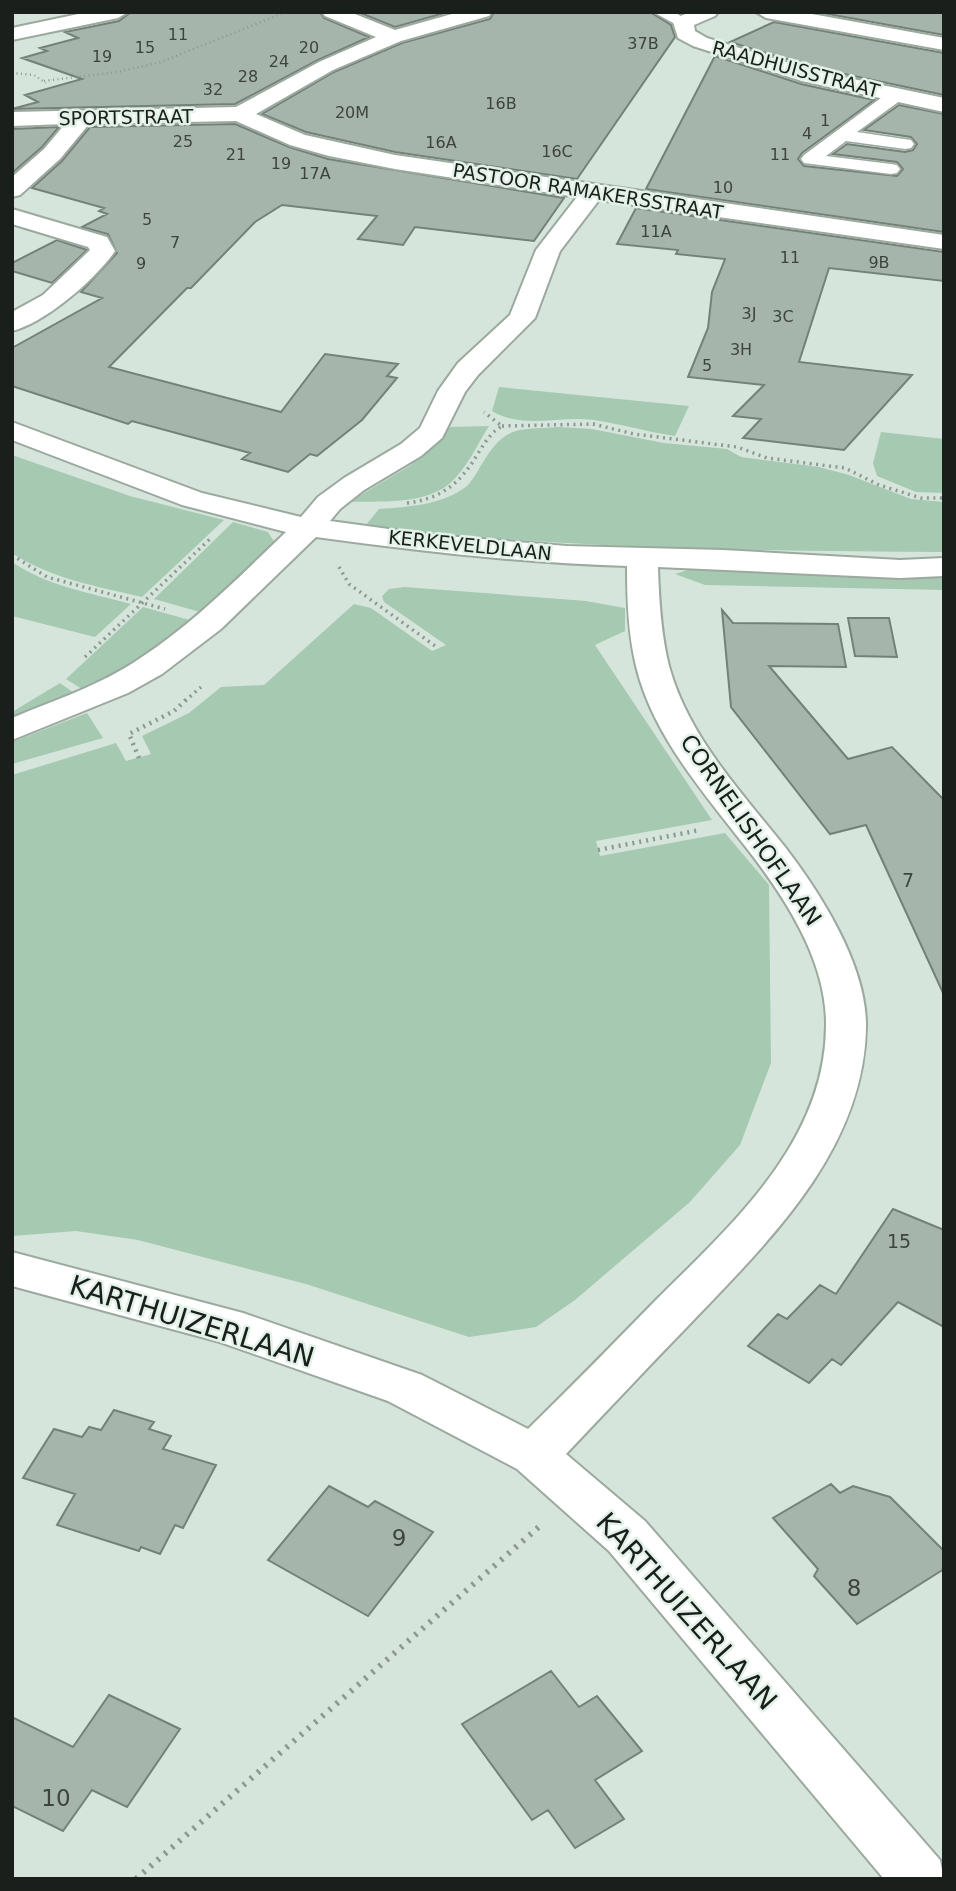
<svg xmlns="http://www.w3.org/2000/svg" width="956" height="1891" font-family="'DejaVu Sans',sans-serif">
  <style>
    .green { fill: #a6c9b1 }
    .building { fill: #a6b5ab; stroke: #748178; stroke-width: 2 }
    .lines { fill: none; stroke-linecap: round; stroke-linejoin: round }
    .service-casing { stroke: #9ba99f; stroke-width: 3 }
    .minor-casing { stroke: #9ba99f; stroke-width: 4 }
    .path-far3 { stroke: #8d9890; stroke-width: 2.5; stroke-dasharray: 1 3.5; stroke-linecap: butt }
    .path-far2 { stroke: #8d9890; stroke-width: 3.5; stroke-dasharray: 2 4.5; stroke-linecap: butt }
    .path-far1 { stroke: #8d9890; stroke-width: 4.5; stroke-dasharray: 2 5; stroke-linecap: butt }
    .path { stroke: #8d9890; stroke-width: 6; stroke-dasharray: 2.5 7; stroke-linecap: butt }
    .service { fill: #fff; fill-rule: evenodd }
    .minor { fill: #fff; fill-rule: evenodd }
    .labels { text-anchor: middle; stroke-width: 5; stroke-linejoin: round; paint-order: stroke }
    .far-number-label { font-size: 16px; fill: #3d443f }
    .far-street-label { font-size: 19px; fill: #1a1f1b; stroke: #e3f2e8 }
    .number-label { font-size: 19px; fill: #3d443f }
    .street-label { font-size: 23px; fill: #1a1f1b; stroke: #e3f2e8 }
    .near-number-label { font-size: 23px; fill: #3d443f }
    .near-street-label { font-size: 28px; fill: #1a1f1b; stroke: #e3f2e8 }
  </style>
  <rect width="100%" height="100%" fill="#d6e5db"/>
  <path class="green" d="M499 387 689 406 675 436C648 432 621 424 594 420 559 415 524 430 492 411Z
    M489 426C477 445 466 470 449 484 424 505 379 501 349 502L411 465 450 427Z
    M559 427 592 429 664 443 727 449 741 457 819 467 849 475 911 499 944 502V552C750 550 558 550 366 525L379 509C408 507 443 505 467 486 474 479 479 468 485 459 507 424 521 430 559 427Z
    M881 432 944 439V493L916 492 877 476 873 463Z
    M12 455 130 496 224 520 142 597C96 586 52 579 12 553Z
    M233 522 268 532 275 543 273 547 207 614 154 599Z
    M12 562C47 586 91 593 131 604L95 637 12 616Z
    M688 570 944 575V590L705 585 675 574Z
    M405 587 586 601 625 608V631L595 645 712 820 596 841 600 856 725 833 769 885 771 1063 740 1145 690 1202 575 1300 536 1327 469 1337 306 1284 138 1240 76 1231 12 1236V775L116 743 126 761 151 754 142 736 189 713 221 687 264 685 354 604 371 608 432 651 446 645 384 602 382 596 389 589Z
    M143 607 197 622 132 666 85 691 66 679Z
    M60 683 77 695 12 722V712Z
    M87 713 103 738 12 764V742Z"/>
  <path class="building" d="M131 12H320L324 18 369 37 318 60 235 104 12 109 38 102 25 95 82 79 22 58 47 51 40 48 78 38 65 32 119 21Z
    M358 12H448L395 27Z
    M494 12H650L671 25 675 37 577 179 395 152 306 132 262 114 334 72 402 43 490 19Z
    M817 12H944V35Z
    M774 22 944 53V95L816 68 730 42Z
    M715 56 801 84 874 100 802 153 798 159 804 166 897 176 903 169 897 162 833 154 847 144 905 152 913 150 917 144 911 137 864 130 899 105 944 114V232L646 189Z
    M235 124 289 147 328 159 564 198 534 241 415 227 403 245 358 239 377 216 282 205 255 222 191 288H187L109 367 281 412 325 354 398 364 387 376 397 378 362 420 317 456 310 454 288 472 242 459 250 453 132 421 128 424 12 386V348L102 298 81 292 117 253 108 234 82 227 107 214 99 211 104 208 32 188 62 161 90 127Z
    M59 127 42 147 12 173V129Z
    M636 208 944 252V281L829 268 799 362 912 375 844 450 743 438 761 419 733 416 764 385 688 377 708 328 712 292 725 259 676 254 678 250 617 244Z
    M57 240 87 250 52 283 12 271V263Z
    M722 610 733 623 838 624 846 667 769 666 848 759 892 747 944 800V995L866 825 830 834 731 707Z
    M848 618H889L897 657 855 656Z
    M893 1209 944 1230V1327L898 1302 841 1365 832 1359 809 1383 748 1346 778 1314 787 1319 820 1285 836 1294Z
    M114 1410 154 1422 149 1429 171 1436 163 1449 216 1465 183 1528 175 1525 160 1554 141 1547 139 1551 57 1525 75 1494 23 1478 54 1429 82 1437 89 1427 101 1430Z
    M831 1484 840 1493 853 1486 890 1497 944 1551V1569L857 1624 814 1576 818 1569 773 1518Z
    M329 1486 368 1507 375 1501 433 1532 368 1616 268 1560Z
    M551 1671 579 1707 597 1696 642 1751 595 1780 624 1819 575 1848 548 1810 532 1820 462 1724Z
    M109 1695 180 1729 127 1807 92 1790 63 1831 12 1806V1717L73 1747Z"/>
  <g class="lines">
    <defs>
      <path id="service" d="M653 12H674L691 22 689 25H677Z
        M895 91 901 92 903 96 901 100 857 132 911 140 914 144 911 148 905 149 846 141 826 156 891 164 897 165 900 169 897 173 891 174 804 163 801 159 804 155 889 92Z"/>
      <path id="minor" d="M88 12H128L118 18 12 40V28Z
        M322 12H350L395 30 459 12H492L489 16 401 41 333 70 256 114 305 135 395 155 944 235V249L599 200 560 251 535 318 478 375 465 392 442 438 421 456 364 490 340 509 330 521 433 535 567 546 723 550 900 560 944 558V576L900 578 658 567C659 600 661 634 669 666 688 736 741 792 785 847 821 894 867 966 866 1027 864 1152 766 1244 686 1328 646 1369 606 1412 566 1454L645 1521 940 1860 944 1879H884L609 1551 517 1469 388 1401 220 1342 12 1286V1252L243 1313 422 1375 528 1429C571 1387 613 1344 655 1301 731 1225 825 1143 826 1026 827 960 784 896 745 846 703 792 652 734 636 666 628 633 627 599 627 566 522 563 419 551 316 537L221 629 162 674 128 693 12 740V718C55 700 101 685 139 659 194 623 239 577 286 532L182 505 12 440V422L202 493 301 517 318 497 344 478 401 444 420 428 438 391 458 363 510 315 536 250 577 197 395 169 329 156 290 145 236 121 89 124 60 159 20 195 12 197V177L44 149 65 124 12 126V112L236 107 319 62 376 37 325 16Z
        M690 12H718L715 16 694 25 695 31 707 38 815 71 944 98V112L802 81 693 46 678 38 673 22 676 18Z
        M756 12H801L944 38V50L766 18Z
        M12 209 107 237 115 251C96 279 45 323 12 331V312L43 295 90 250 88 247 12 224Z"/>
    </defs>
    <use href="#service" class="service-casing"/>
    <use href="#minor" class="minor-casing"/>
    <path class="path-far3" d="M12 73 34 75 46 83
      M44 81 118 72 161 62 286 12"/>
    <path class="path-far2" d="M502 426 593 424 634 434 737 447 767 458 845 468 879 485 921 498H944
      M407 503C440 499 460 484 477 455 484 444 490 433 502 426L484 412
      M12 555 47 577 165 609
      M339 567 349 584 438 648
      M85 657 211 538
      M185 701 201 687"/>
    <path class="path-far1" d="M139 758 129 734 174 711 187 699
      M598 850 700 830"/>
    <path class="path" d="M136 1879 541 1525"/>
    <use href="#service" class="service"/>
    <use href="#minor" class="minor"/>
  </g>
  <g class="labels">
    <g class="far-number-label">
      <text x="178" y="40">11</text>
      <text x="643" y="49">37B</text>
      <text x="145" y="53">15</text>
      <text x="309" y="53">20</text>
      <text x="102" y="62">19</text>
      <text x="279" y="67">24</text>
      <text x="248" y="82">28</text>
      <text x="213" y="95">32</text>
      <text x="501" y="109">16B</text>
      <text x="352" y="118">20M</text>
      <text x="825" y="126">1</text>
      <text x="807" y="139">4</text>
      <text x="183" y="147">25</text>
      <text x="441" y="148">16A</text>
      <text x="557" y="157">16C</text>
      <text x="236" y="160">21</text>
      <text x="780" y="160">11</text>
      <text x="281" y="169">19</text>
      <text x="315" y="179">17A</text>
      <text x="723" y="193">10</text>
      <text x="147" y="225">5</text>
      <text x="656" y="237">11A</text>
      <text x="175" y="248">7</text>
      <text x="790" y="263">11</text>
      <text x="879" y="268">9B</text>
      <text x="141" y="269">9</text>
      <text x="749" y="319">3J</text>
      <text x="783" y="322">3C</text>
      <text x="741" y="355">3H</text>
      <text x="707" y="371">5</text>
    </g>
    <g class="far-street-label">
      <text transform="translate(796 69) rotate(15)" y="7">RAADHUISSTRAAT</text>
      <text transform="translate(126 117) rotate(-1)" y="7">SPORTSTRAAT</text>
      <text transform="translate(588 191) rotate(9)" y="7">PASTOOR RAMAKERSSTRAAT</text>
      <text transform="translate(470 545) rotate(6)" y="7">KERKEVELDLAAN</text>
    </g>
    <g class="number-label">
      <text x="908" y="887">7</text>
      <text x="899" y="1248">15</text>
    </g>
    <g class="street-label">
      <text transform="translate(751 830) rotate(55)" y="8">CORNELISHOFLAAN</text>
    </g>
    <g class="near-number-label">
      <text x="399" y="1546">9</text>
      <text x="854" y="1596">8</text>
      <text x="56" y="1806">10</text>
    </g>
    <g class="near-street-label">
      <text transform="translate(192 1321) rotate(17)" y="10">KARTHUIZERLAAN</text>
      <text transform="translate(687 1611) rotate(48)" y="10">KARTHUIZERLAAN</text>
    </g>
  </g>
  <rect width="956" height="1891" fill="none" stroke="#1a1f1b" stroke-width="28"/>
</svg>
